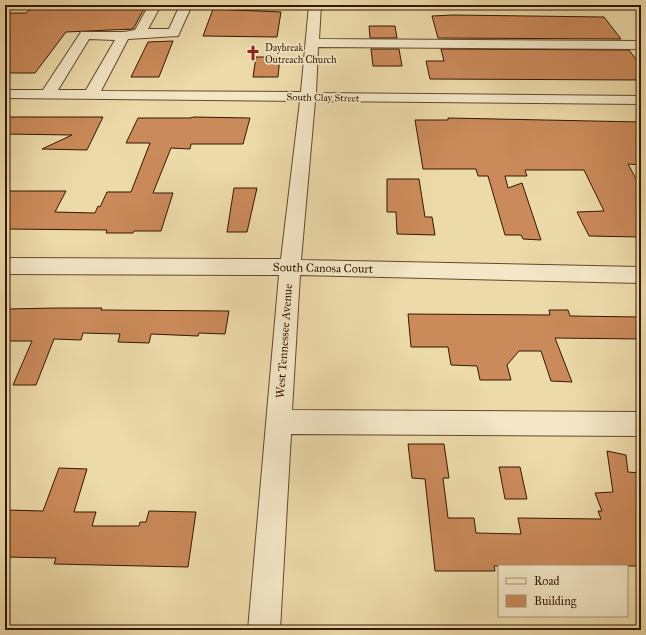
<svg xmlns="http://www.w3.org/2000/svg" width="646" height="635" font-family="'IM FELL Great Primer',serif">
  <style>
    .building { fill: #cb8a5a; stroke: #351700 }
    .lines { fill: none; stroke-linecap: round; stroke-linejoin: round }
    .minor-casing { stroke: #63482a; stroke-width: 2 }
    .minor { fill: #f3e7c7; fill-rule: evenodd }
    .labels { text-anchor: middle; stroke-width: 3.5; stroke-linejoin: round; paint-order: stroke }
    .far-poi-label { font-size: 10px; fill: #351700; stroke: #f3e7c7; text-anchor: start }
    .far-street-label { font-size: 10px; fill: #351700; stroke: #f3e7c7 }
    .street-label { font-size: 12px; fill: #351700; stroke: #f3e7c7 }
  </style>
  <rect width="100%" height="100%" fill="#eddaa9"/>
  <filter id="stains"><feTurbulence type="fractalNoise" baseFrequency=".005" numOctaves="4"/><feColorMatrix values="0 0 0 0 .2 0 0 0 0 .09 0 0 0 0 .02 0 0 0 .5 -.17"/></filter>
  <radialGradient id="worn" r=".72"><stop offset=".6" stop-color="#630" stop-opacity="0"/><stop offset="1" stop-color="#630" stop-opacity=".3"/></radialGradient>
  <path class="building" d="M30 9 60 8 144 9 133 29 66 32 35 73H5V13H26Z
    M213 9 281 12 277 37 203 36Z
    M453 15 604 17 621 39 438 38 432 16Z
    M369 26H395L397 38H370Z
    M173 41 159 77H131L148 42Z
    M371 49H399L402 66H373Z
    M441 49 629 50 641 66V80L430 79 426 61H444Z
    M256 57H280L278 77H253Z
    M5 117H103L87 150 42 149 72 135 5 134Z
    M194 117 250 118 243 144H191L190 149 171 148 153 193H173L161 231H134L133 233H106L107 230 5 229V191H66L55 212 95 213 98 206 100 207 107 192H131L150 143H126L138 118H190Z
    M448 118 641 122V165L628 164 641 188V237L589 236 577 212 604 211 584 170H525L527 176H505L508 188 522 183 541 240 523 239 521 235H505L488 176H478L476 169H423L415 120H448Z
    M387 179H419L425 217H432L435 235 397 234 396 212H387Z
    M234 188H257L247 232H227Z
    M57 308H102L101 310 229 311 225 334 199 333 198 336 151 334 149 343 118 342 120 334 83 333 81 340 54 339 36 385H13L32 341H5V309Z
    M549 310H568L570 316 641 317V339L555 338 572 382 551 381 541 351H519L507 365 511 380H480L477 366 451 365 448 347H411L408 314 550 315Z
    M408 444H444L449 478H443L448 518H474L476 533 521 534 518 518 601 519 598 511H602L595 493 613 492 607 451 626 455 628 472 641 473V566H494L495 571H435L425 479 412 478Z
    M499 467H520L527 499H505Z
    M59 468 87 469 74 512H96L92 526H139L140 522H146L149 511 196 512 188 567 54 564 56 558 5 557V510L43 511Z"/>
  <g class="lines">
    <defs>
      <path id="minor" d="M149 5H161L148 29H169L180 5H192L178 36 128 39 101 91 301 92 309 5H321L319 39 641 41V49L318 47 316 93 641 96V104L315 101 301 260 641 267V283L300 275 292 410 641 412V436L291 434 280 630H248L279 275 5 274V258L281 259 300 101 5 98V90H43L81 32H124L135 30ZM89 39 115 40 86 90H58Z"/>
    </defs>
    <use href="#minor" class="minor-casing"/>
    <use href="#minor" class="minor"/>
  </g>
  <defs>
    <symbol id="church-bare" viewBox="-9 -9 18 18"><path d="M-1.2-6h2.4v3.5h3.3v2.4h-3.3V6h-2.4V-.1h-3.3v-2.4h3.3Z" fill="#8f2418" stroke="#f3e7c7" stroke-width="2.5" paint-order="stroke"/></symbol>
  </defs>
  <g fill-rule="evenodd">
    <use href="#church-bare" x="242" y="42" width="22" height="22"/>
  </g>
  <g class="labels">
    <g class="far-poi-label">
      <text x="265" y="51">Daybreak<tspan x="265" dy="12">Outreach Church</tspan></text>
    </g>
    <g class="far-street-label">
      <text transform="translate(323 97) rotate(1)" y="4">South Clay Street</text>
    </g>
    <g class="street-label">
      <text transform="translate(323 268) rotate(1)" y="4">South Canosa Court</text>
      <text transform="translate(284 341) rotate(-86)" y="4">West Tennessee Avenue</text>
    </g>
  </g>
  <rect width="646" height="635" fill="none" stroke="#eddaa9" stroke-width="20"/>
  <rect x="6" y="6" width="634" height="623" fill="none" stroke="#351700" stroke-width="2"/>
  <rect x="10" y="10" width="626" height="615" fill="none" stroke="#351700"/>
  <rect x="498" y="565" width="130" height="52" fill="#f3e7c7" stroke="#a79477"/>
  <rect x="506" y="578" width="20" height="6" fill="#f3e7c7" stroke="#a79477"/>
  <text x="534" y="585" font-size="12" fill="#351700">Road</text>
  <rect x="506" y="595" width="20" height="12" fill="#cb8a5a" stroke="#a79477"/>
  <text x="534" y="605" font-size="12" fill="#351700">Building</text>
  <rect width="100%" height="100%" filter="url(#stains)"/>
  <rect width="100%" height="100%" fill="url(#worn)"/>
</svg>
